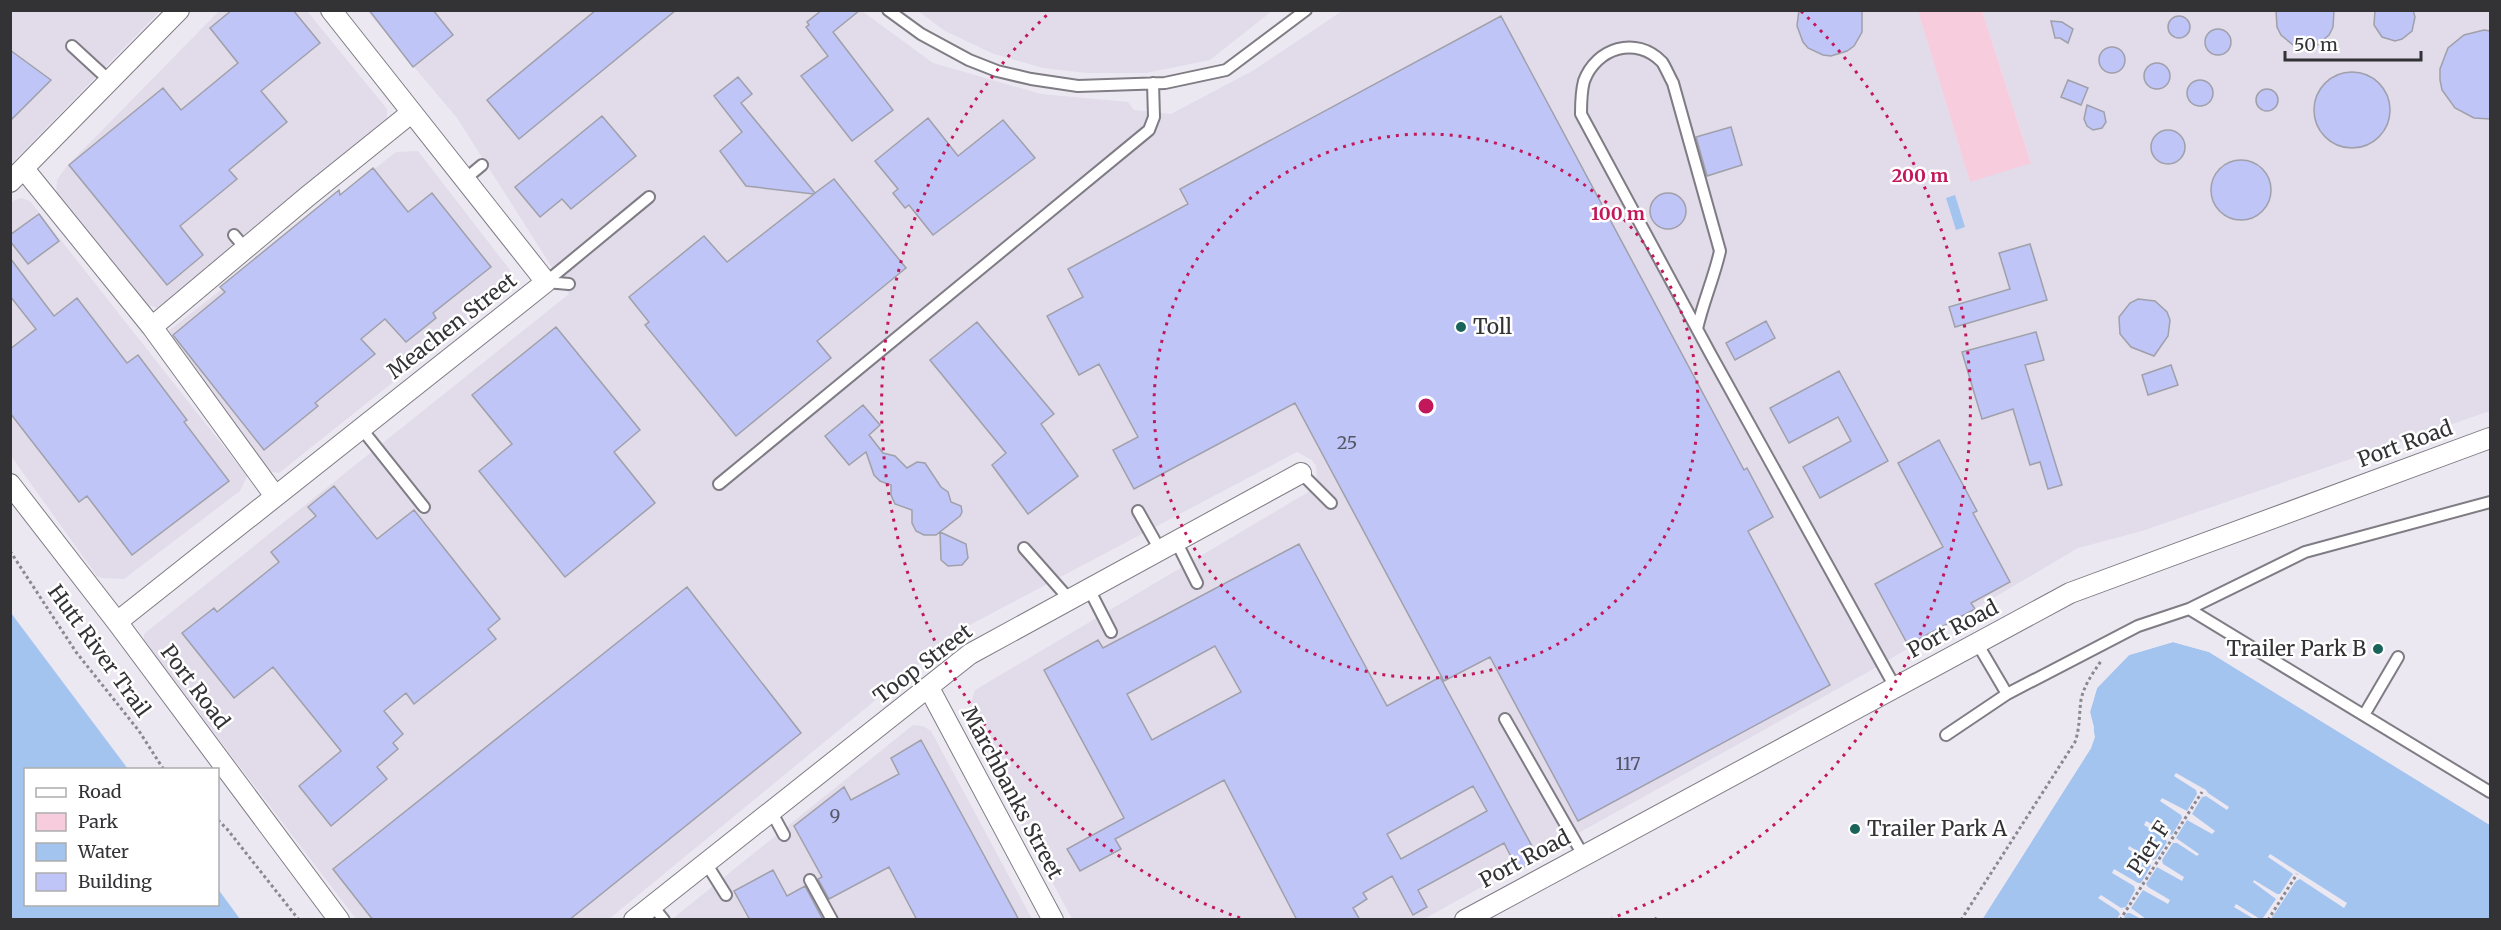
<svg xmlns="http://www.w3.org/2000/svg" width="2501" height="930" font-family="Merriweather,serif">
  <style>
    .built { fill: #e1dbea }
    .green { fill: #f7ccdd }
    .water { fill: #a4c4f0 }
    .pier { fill: #ece8f2 }
    .building { fill: #c0c5f8; stroke: #9fa0a9; stroke-width: 1.5; fill-rule: evenodd }
    .lines { fill: none; stroke-linecap: round; stroke-linejoin: round }
    .service-casing { stroke: #7f7c84; stroke-width: 14 }
    .minor-casing { stroke: #7f7c84; stroke-width: 22 }
    .path { stroke: #8b888f; stroke-width: 3; stroke-dasharray: 3 3; stroke-linecap: butt }
    .service { stroke: #fff; stroke-width: 10 }
    .minor { stroke: #fff; stroke-width: 20 }
    .ring { fill: none; stroke: #c2185b; stroke-width: 3; stroke-dasharray: 3 6 }
    .poi-dot { fill: #19635a; stroke: #fff; stroke-width: 2 }
    .labels { text-anchor: middle; stroke-width: 5; stroke-linejoin: round; paint-order: stroke }
    .number-label { font-size: 18px; fill: #565766 }
    .street-label { font-size: 21px; fill: #333235; stroke: #fff }
    .poi-label { font-size: 21px; fill: #333235; stroke: #fff; text-anchor: start }
    .centre { fill: #c2185b; stroke: #fff; stroke-width: 3 }
    .ring-label { font-size: 18px; text-anchor: middle; font-weight: bold; fill: #c2185b; stroke: #fff; stroke-width: 5; stroke-linejoin: round; paint-order: stroke }
  </style>
  <rect width="100%" height="100%" fill="#ece8f2"/>
  <path class="built" d="M11 11H160L11 164Z
    M219 11H307L387 109V125L161 309 141 303 56 195 57 180 67 166Z
    M367 11H862L933 63 1041 94 1128 102 1134 110 1171 114 1254 70 1342 11H1918L1970 182 2031 162 1982 11H2490V411L2142 531 2078 548 1868 672 1424 919H1072L966 720 975 690 1310 491 1317 483 1316 466 1312 460 1297 452 962 629 609 919H356L144 641V634L569 294 457 118Z
    M918 11H1272L1210 60 1146 73H1086L1043 68 994 54 945 31Z
    M418 151 513 274 510 289 279 473 267 471 166 333 396 152Z
    M21 198 30 201 247 476 240 491 124 579 102 578 97 576 11 456 10 202Z
    M913 725 923 726 931 731 1032 919 671 920Z"/>
  <path class="green" d="M1918 11H1982L2031 163 1970 182Z"/>
  <path class="water" d="M1955 195 1965 227 1956 230 1946 198Z
    M11 613 128 769 26 770V904H218V889L240 919H11Z
    M2173 642 2209 652 2490 825V919L1982 920 2091 748 2094 727 2090 712 2097 688 2129 655Z"/>
  <path class="pier" d="M2172 640 2186 641 2211 649 2490 821V825L2209 652 2173 642 2129 655 2097 688 2090 712 2095 737 2091 748 1982 919 1979 920 2089 746 2092 737 2087 712 2090 698 2095 686 2127 653Z
    M2176 773 2206 790 2208 793 2229 807 2227 810 2206 796 2202 797 2192 814 2215 831 2212 834 2187 820 2176 838 2199 854 2197 856 2177 843H2173L2162 860 2163 864 2184 877 2182 881 2157 867 2146 884 2148 887 2170 900 2168 904 2143 890 2131 908 2146 919H2141L2130 913H2127L2123 919H2117L2120 914 2118 911 2098 898 2101 895 2121 908 2126 907 2135 890 2134 886 2112 873 2114 869 2138 883H2141L2151 866 2149 862 2128 849 2129 846 2152 860 2156 859 2167 842 2165 838 2144 825 2146 821 2172 835 2182 818 2181 815 2160 801 2162 798 2187 811 2197 794 2196 790 2174 776Z
    M2270 854 2347 903 2344 908 2300 879 2296 881 2271 919H2254L2234 907 2236 904 2260 919 2263 918 2276 899 2253 882 2254 880 2277 894H2280L2293 874 2268 857Z"/>
  <path class="building" d="M232 10H293L320 43 261 91 287 122 229 170 237 179 180 226 203 255 167 285 69 165 163 88 181 110 238 63 210 28Z
    M369 10H433L453 35 413 67Z
    M596 10H676L519 139 487 100Z
    M822 10H860L833 32 893 110 852 141 801 76 828 56 806 27 809 25 807 22Z
    M1799 10H1862V32L1854 46 1847 51 1831 56 1823 55 1808 48 1803 42 1797 26Z
    M2276 10H2334L2333 27 2329 35 2317 45 2309 47 2293 45 2281 35 2277 27Z
    M2375 10H2413L2415 17 2412 31 2402 39 2395 41 2382 37 2374 25Z
    M1501 16 1744 470 1747 468 1773 517 1748 531 1830 685 1578 821 1490 657 1444 681 1295 403 1134 489 1113 450 1138 437 1099 364 1079 375 1047 316 1083 297 1068 269 1188 204 1180 189Z
    M2168 27a11 11 0 1 1 22 0a11 11 0 1 1-22 0Z
    M2051 21 2062 22 2073 29 2068 43 2060 38H2055Z
    M2205 42a13 13 0 1 1 26 0a13 13 0 1 1-26 0Z
    M2484 30 2490 31V119L2474 118 2455 108 2442 90 2440 80V69L2448 48 2464 35Z
    M2099 60a13 13 0 1 1 26 0a13 13 0 1 1-26 0Z
    M10 50 51 80 10 121Z
    M2144 76a13 13 0 1 1 26 0a13 13 0 1 1-26 0Z
    M2314 110a38 38 0 1 1 76 0a38 38 0 1 1-76 0Z
    M738 77 752 94 741 103 815 193 834 179 906 268 817 341 831 358 736 436 645 325 649 322 629 297 704 236 727 262 814 194 746 186 720 151 742 132 714 96Z
    M2187 93a13 13 0 1 1 26 0a13 13 0 1 1-26 0Z
    M2068 80 2088 88 2081 105 2061 97Z
    M2256 100a11 11 0 1 1 22 0a11 11 0 1 1-22 0Z
    M2087 105 2104 112 2106 122 2102 128 2093 130 2087 126 2084 119Z
    M602 116 636 156 571 209 562 199 540 217 515 187Z
    M928 118 958 156 1003 120 1035 158 933 235 909 205 905 208 893 193 898 189 875 161Z
    M1731 127 1742 165 1707 176 1696 137Z
    M2151 147a17 17 0 1 1 34 0a17 17 0 1 1-34 0Z
    M2211 190a30 30 0 1 1 60 0a30 30 0 1 1-60 0Z
    M373 168 408 212 432 193 491 267 433 313 436 318 406 342 385 319 361 339 375 354 315 403 318 406 264 450 173 335 225 292 220 287 339 190 340 195Z
    M1650 211a18 18 0 1 1 36 0a18 18 0 1 1-36 0Z
    M39 214 59 241 28 264 10 241V235Z
    M2030 244 2047 300 1955 327 1949 307 2010 289 1999 253Z
    M10 258 54 316 77 298 127 363 138 355 187 420 184 422 229 481 132 555 87 496 79 502 10 413V349L36 329 10 296Z
    M2138 299 2155 301 2167 312 2170 320 2168 336 2154 356 2131 347 2120 334 2119 317 2130 303Z
    M1766 321 1775 338 1735 360 1726 343Z
    M977 322 1054 414 1041 424 1078 476 1028 514 992 465 1006 453 930 360Z
    M556 327 640 430 614 452 655 503 565 577 479 471 512 444 472 395Z
    M2036 332 2044 360 2025 365 2062 485 2048 489 2040 462 2030 465 2013 409 1982 419 1962 352Z
    M2171 365 2178 385 2148 395 2142 375Z
    M1839 371 1888 461 1820 498 1803 467 1851 441 1838 417 1789 443 1770 408Z
    M863 405 880 425 869 435 883 453 895 456 907 468 917 462 925 463 941 487 948 492 951 502 961 506 962 512 960 516 936 535H924L916 531 912 523V510L895 504 891 495V485L880 481 874 475 866 452 849 465 825 436Z
    M1939 440 1977 511 1973 513 2010 582 1971 603 1975 609 1908 645 1875 584 1943 547 1898 463Z
    M334 486 377 539 414 510 500 619 488 629 496 639 414 704 406 693 384 711 403 734 393 743 398 749 377 767 387 779 331 826 299 786 341 751 273 667 234 698 182 633 214 608 217 612 279 562 271 552 316 516 308 507Z
    M940 532 966 544 968 558 962 565 948 566 941 560Z
    M1299 544 1387 706 1440 677 1539 859 1518 870 1504 843 1418 890 1427 907 1413 915 1392 876 1363 893 1367 899 1353 908 1360 920H1297L1224 780 1115 839 1121 849 1080 871 1067 849 1124 818 1044 670 1098 640 1103 648ZM1215 646 1241 692 1152 740 1127 694ZM1473 786 1487 811 1401 859 1387 834Z
    M687 587 801 733 569 920H373L333 869Z
    M921 740 967 824 1019 920H917L889 867 829 899 818 879 822 877 794 826 844 787 851 800 899 774 891 758Z
    M773 870 787 896 805 886 823 920H750L734 891Z"/>
  <g class="lines">
    <defs>
      <path id="service" d="M888 10 921 34 969 60 997 71 1031 79 1078 86 1165 83 1226 70 1306 10
        M72 46 110 81
        M464 180 482 165
        M234 235 245 248
        M569 284 546 282 649 197
        M1697 329C1703 302 1714 278 1720 251L1673 83C1669 76 1666 68 1662 62 1636 35 1596 48 1584 81 1581 92 1581 103 1581 114L1710 353 1895 687
        M361 428 424 507
        M1301 473 1331 503
        M719 484 1149 130 1154 117 1153 83
        M1138 511 1160 550
        M1176 541 1197 583
        M1024 548 1070 600
        M1089 589 1111 632
        M2189 609 2305 552 2490 502
        M1977 643 2007 694
        M2364 715 2398 657
        M1505 719 1583 855
        M1946 735 2007 694 2138 626 2189 609 2490 792
        M771 811 784 835
        M706 863 726 895
        M810 880 832 920
        M652 905 664 920"/>
      <path id="minor" d="M24 169 152 327 275 496
        M10 182 179 10
        M152 327 308 196 411 113
        M10 484 117 622 339 920
        M117 622 546 282 331 10
        M929 688 1053 920
        M634 920 970 654 1301 473
        M1465 920 2070 593 2490 438"/>
    </defs>
    <use href="#service" class="service-casing"/>
    <use href="#minor" class="minor-casing"/>
    <path class="path" d="M10 551 76 652 139 731 164 770
      M218 820 227 829 299 920
      M1655 920 1658 915
      M1961 920 2075 742C2080 728 2079 714 2081 700 2084 685 2093 673 2101 661
      M2120 920 2202 792
      M2268 920 2297 874"/>
    <use href="#service" class="service"/>
    <use href="#minor" class="minor"/>
  </g>
  <g class="ring">
    <circle cx="1426" cy="406" r="272"/>
    <path d="M1240 918A545 545 0 0 1 1051 11M1801 11A545 545 0 0 1 1612 918"/>
  </g>
  <g class="poi-dot">
    <circle cx="1461" cy="327" r="6"/>
    <circle cx="2378" cy="649" r="6"/>
    <circle cx="1855" cy="829" r="6"/>
  </g>
  <g class="labels">
    <g class="number-label">
      <text x="1347" y="449">25</text>
      <text x="1628" y="770">117</text>
      <text x="835" y="822">9</text>
    </g>
    <g class="street-label">
      <text transform="translate(452 326) rotate(-38)" y="7">Meachen Street</text>
      <text transform="translate(2405 444) rotate(-20)" y="7">Port Road</text>
      <text transform="translate(1953 629) rotate(-28)" y="7">Port Road</text>
      <text transform="translate(99 651) rotate(54)" y="7">Hutt River Trail</text>
      <text transform="translate(923 664) rotate(-37)" y="7">Toop Street</text>
      <text transform="translate(195 687) rotate(53)" y="7">Port Road</text>
      <text transform="translate(1012 793) rotate(62)" y="7">Marchbanks Street</text>
      <text transform="translate(2149 848) rotate(-57)" y="7">Pier F</text>
      <text transform="translate(1525 859) rotate(-28)" y="7">Port Road</text>
    </g>
    <g class="poi-label">
      <text x="1473" y="334">Toll</text>
      <text x="2366" y="656" text-anchor="end">Trailer Park B</text>
      <text x="1867" y="836">Trailer Park A</text>
    </g>
  </g>
  <circle cx="1426" cy="406" r="9" class="centre"/>
  <g class="ring-label">
    <text x="1920" y="182">200 m</text>
    <text x="1618" y="220">100 m</text>
  </g>
  <rect width="2501" height="930" fill="none" stroke="#333235" stroke-width="24"/>
  <rect x="24" y="768" width="195" height="138" fill="#ffffff" stroke="#adadae" stroke-width="1.5"/>
  <rect x="36" y="788" width="30" height="9" fill="#ffffff" stroke="#adadae" stroke-width="1.5"/>
  <text x="78" y="798" font-size="18" fill="#333235">Road</text>
  <rect x="36" y="813" width="30" height="18" fill="#f7ccdd" stroke="#adadae" stroke-width="1.5"/>
  <text x="78" y="828" font-size="18" fill="#333235">Park</text>
  <rect x="36" y="843" width="30" height="18" fill="#a4c4f0" stroke="#adadae" stroke-width="1.5"/>
  <text x="78" y="858" font-size="18" fill="#333235">Water</text>
  <rect x="36" y="873" width="30" height="18" fill="#c0c5f8" stroke="#adadae" stroke-width="1.5"/>
  <text x="78" y="888" font-size="18" fill="#333235">Building</text>
  <path d="M2285 51v9h136v-9" fill="none" stroke="#333235" stroke-width="3"/>
  <text x="2294" y="51" font-size="18" fill="#333235" stroke="#ffffff" stroke-width="4.5" paint-order="stroke">50 m</text>
</svg>
